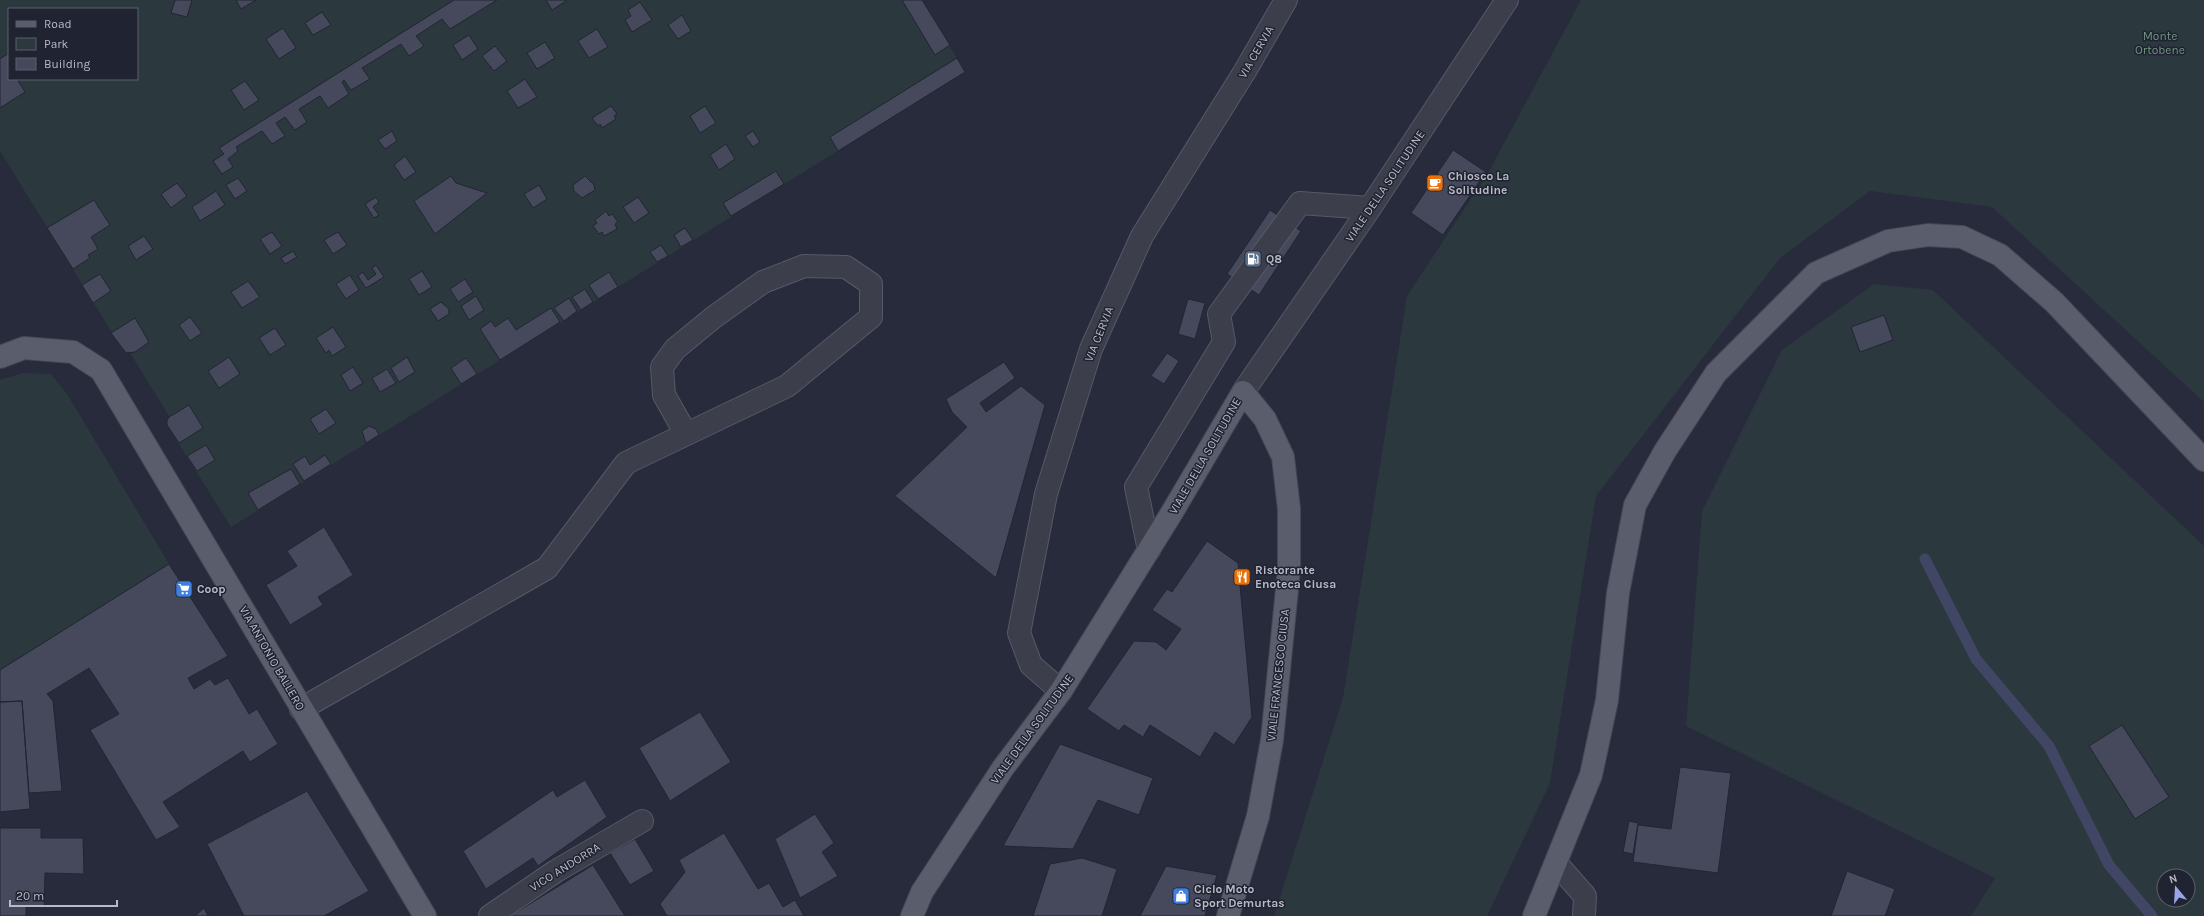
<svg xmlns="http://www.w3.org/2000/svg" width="2204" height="916" font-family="Karla,sans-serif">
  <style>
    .green { fill: #2b383e; fill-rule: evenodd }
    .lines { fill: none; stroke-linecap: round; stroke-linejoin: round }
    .stream { stroke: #404663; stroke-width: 11 }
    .building { fill: #45495b; stroke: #222533 }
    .minor-casing { stroke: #565967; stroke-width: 24 }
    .major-casing { stroke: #454755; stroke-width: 24 }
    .minor { stroke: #3c3e4c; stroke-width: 22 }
    .major { stroke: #5a5d6c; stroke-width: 22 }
    .labels { text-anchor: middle; stroke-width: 3; stroke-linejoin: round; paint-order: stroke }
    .park-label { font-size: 12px; fill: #729583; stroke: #202331 }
    .street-label { font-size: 12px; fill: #b8bac7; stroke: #202331 }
    .poi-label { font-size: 12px; font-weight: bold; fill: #b8bac7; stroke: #202331; text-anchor: start }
  </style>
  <rect width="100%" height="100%" fill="#282b3c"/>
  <path class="green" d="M0 0H922L965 72 231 527 167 425 169 416 130 353 122 349 0 151ZM9 9H137V79H9Z
    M1581 0H2204V402L1992 207 1870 191 1780 258 1596 496 1550 783 1487 916H1274L1343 698 1407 296 1488 173Z
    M1874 284 1933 290 2204 546V916H1971L1995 878 1686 726 1702 511 1782 350ZM2164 876H2188V900H2164Z
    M22 373 51 374 67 394 169 564 0 670V380Z"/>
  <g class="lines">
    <path class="stream" d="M1925 559 1976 659 2049 746 2109 865 2152 916"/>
  </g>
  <path class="building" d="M175 0H192L187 17 171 13Z
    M236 0H256L241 9Z
    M454 0H497L450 29 442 19 416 36 424 46 409 56 401 44 362 68 370 79 351 90 344 80 342 82 349 94 328 108 320 96 299 109 307 122 295 130 285 117 276 123 285 136 272 144 262 131 236 147 238 151 228 159 233 167 222 174 213 161 224 154 219 148Z
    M546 0H565L566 1 552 10Z
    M902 0H922L950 45 935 55Z
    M640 2 652 20 632 32 625 20 631 16 628 10Z
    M322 12 331 25 313 35 305 23Z
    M682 15 691 31 678 39 668 25Z
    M283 28 296 48 279 59 266 39Z
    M597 29 608 47 589 58 578 41Z
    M469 35 478 49 462 60 453 45Z
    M545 42 555 58 537 69 527 53Z
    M495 46 507 61 494 71 482 56Z
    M9 53V79H17L25 92 0 108V59Z
    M957 58 965 72 838 151 830 137Z
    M525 79 537 97 518 108 507 91Z
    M245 81 259 100 244 110 231 90Z
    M611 106 617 114 614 116 616 119 602 128 600 124 598 126 592 118Z
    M705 106 716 123 700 133 690 116Z
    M392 131 397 141 385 149 378 140Z
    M753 131 760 142 753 147 745 136Z
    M726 144 735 159 719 170 710 155Z
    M1453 150 1486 172 1443 235 1411 213Z
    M405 156 416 172 404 180 394 165Z
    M776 171 784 184 731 216 723 203Z
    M451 176 456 183 487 193 435 234 414 201Z
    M585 176 594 185 595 190 582 198 574 191 573 185Z
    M238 178 247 191 235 199 226 185Z
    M177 183 187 196 171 208 161 194Z
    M539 185 547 199 533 208 524 194Z
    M216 191 225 205 200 221 192 207Z
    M376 197 379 202 373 207 379 215 374 218 365 204Z
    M638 197 649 213 634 223 623 207Z
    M94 200 110 225 91 237 98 249 88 255 90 258 73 269 47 228Z
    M1270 210 1301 231 1259 295 1227 274Z
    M606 211 609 216 612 214 618 222 615 224 617 229 604 236 602 232 599 234 593 226 597 223 595 220Z
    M685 228 693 240 681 247 674 235Z
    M272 232 282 246 270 254 260 239Z
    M338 232 347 245 333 254 324 240Z
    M144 236 153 249 136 260 128 246Z
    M661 245 668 256 657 262 650 252Z
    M293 251 297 257 285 264 281 258Z
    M376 265 384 277 366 288 358 276 363 272 368 280 376 274 372 268Z
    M422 271 432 287 419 295 409 279Z
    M609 272 618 287 598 299 589 285Z
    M100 274 111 291 93 303 82 285Z
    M350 275 359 290 346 299 336 284Z
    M465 279 473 292 458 302 450 289Z
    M248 281 260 297 242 308 231 292Z
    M585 289 593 302 581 310 572 297Z
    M476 296 484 310 469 320 461 306Z
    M569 298 577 311 564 321 554 308Z
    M1188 299 1205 303 1195 339 1178 334Z
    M441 302 449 309V314L438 321 430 309Z
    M551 308 560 322 500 360 480 329 491 321 495 327 508 318 516 330Z
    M1884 315 1893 340 1860 352 1851 327Z
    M190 317 202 333 190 341 179 325Z
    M135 318 149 342 135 352 126 353 111 333Z
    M333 327 346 347 332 356 329 350 326 353 316 338Z
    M275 328 286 345 270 355 259 338Z
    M1167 353 1179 361 1164 384 1151 376Z
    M229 357 240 374 219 388 208 371Z
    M407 357 415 372 399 382 391 368Z
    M466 358 477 374 461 384 451 368Z
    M1004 362 1015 378 980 403 986 412 1021 386 1045 405 996 578 895 496 967 427 952 412 946 399Z
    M353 367 363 383 350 391 341 375Z
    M387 369 396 383 380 392 372 378Z
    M189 405 203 428 179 443 167 425V421L169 417Z
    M326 409 336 423 319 434 310 419Z
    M369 426 376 429 379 435 366 443 362 431Z
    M206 445 215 460 197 471 187 456Z
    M325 455 331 464 304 481 293 464 305 456 310 465Z
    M291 469 300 484 258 510 248 493Z
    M324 527 353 575 318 597 323 605 290 625 266 585 297 566 287 551Z
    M1207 541 1238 563 1252 717 1234 745 1215 732 1200 757 1150 725 1143 737 1124 725 1119 731 1087 709 1134 641 1156 642 1166 650 1181 629 1152 610 1167 589 1172 592Z
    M169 564 228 656 188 678 194 689 210 679 215 685 228 678 249 714 257 709 278 744 250 762 243 751 163 802 180 827 156 840 90 730 119 714 89 668 47 694 53 701 62 791 29 793 22 701 0 702V670Z
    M22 701 30 809 0 812V702Z
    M700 712 731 762 670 801 639 748Z
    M2122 725 2169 797 2135 819 2089 746Z
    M1060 744 1153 778 1139 815 1098 800 1073 849 1003 846Z
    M1680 767 1731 773 1718 873 1633 862 1638 825 1671 829Z
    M585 780 607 817 538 866 533 858 486 889 463 851 553 790 557 797Z
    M307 791 369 891 324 916H244L207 844Z
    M815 814 834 843 822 852 838 876 800 898 775 839Z
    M1629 821 1638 823 1633 854 1623 852Z
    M0 828H41V838H83L84 874 45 873 44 908 26 907V916H0Z
    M724 833 758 889 769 883 783 907 795 900 804 916H667L660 904 685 872 679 860Z
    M635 839 654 871 630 885 610 853Z
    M1082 858 1117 869 1102 916H1033L1050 864Z
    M593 865 625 916H510Z
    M1166 866 1217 875 1205 916H1140Z
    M1847 871 1895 889 1885 916H1831Z
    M204 908 208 916H195Z"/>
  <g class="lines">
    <defs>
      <path id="minor" d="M1243 392 1370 208 1507 0
        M1149 550 1136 487 1224 342 1219 314 1300 203 1370 208
        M1061 691 1031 665 1019 633 1046 494 1091 349 1142 236 1245 71 1286 0
        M301 709 547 568 626 463 787 386 871 317V284L846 267 804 266 763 282 714 317 675 349 662 367 664 395 686 434
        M1556 863 1585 896 1584 916
        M490 916 556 871 642 821"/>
      <path id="major" d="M0 357 24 348 73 352 101 370 425 916
        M912 916 922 892 1003 768 1061 691 1171 514 1243 392 1265 419 1283 457 1289 509V569L1272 740 1258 816 1228 916
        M1534 916 1591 775 1607 700 1618 593 1635 505 1665 451 1716 373 1816 273 1888 241 1928 235 1962 237 2000 255 2054 302 2204 460"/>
    </defs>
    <use href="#minor" class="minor-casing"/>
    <use href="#major" class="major-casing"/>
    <use href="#minor" class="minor"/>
    <use href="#major" class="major"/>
  </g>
  <defs>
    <symbol id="cafe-square" viewBox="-11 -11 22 22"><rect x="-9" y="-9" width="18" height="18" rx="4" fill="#e8710a" stroke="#202331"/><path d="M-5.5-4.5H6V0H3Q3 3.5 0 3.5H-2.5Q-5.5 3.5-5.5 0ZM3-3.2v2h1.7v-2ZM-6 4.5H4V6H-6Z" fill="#fff"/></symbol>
    <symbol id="fuel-square" viewBox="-11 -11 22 22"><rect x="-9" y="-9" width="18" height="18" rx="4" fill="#5c6f8a" stroke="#202331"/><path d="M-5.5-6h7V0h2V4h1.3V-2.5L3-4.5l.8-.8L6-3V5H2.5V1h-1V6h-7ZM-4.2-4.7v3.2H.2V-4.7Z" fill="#fff"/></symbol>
    <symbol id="restaurant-square" viewBox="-11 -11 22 22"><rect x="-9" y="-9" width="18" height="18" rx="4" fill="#e8710a" stroke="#202331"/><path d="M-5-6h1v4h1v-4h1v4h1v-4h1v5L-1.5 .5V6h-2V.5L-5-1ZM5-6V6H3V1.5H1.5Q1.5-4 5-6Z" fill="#fff"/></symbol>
    <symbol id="supermarket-square" viewBox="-11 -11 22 22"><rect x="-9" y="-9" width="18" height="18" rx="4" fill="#3f7fe0" stroke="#202331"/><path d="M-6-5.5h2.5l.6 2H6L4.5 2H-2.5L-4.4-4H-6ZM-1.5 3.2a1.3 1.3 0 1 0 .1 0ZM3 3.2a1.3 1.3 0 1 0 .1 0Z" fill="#fff"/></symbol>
    <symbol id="shop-square" viewBox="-11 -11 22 22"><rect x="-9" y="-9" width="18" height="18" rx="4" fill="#3f7fe0" stroke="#202331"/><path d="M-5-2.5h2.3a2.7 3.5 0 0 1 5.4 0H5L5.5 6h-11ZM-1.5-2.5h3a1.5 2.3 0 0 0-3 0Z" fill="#fff"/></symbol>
  </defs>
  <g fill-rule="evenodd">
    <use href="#cafe-square" x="1425" y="173" width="20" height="20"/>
    <use href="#fuel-square" x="1243" y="249" width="20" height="20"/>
    <use href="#restaurant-square" x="1232" y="567" width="20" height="20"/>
    <use href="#supermarket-square" x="174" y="579" width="20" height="20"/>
    <use href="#shop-square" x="1171" y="886" width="20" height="20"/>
  </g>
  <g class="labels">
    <g class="park-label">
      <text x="2160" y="40">Monte<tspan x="2160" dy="14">Ortobene</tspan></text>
    </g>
    <g class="street-label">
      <text transform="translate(1256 52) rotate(-60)" y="4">VIA CERVIA</text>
      <text transform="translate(1385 186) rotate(-56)" y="4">VIALE DELLA SOLITUDINE</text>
      <text transform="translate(1099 334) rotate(-68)" y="4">VIA CERVIA</text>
      <text transform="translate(1205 456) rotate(-60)" y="4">VIALE DELLA SOLITUDINE</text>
      <text transform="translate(272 658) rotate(60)" y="4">VIA ANTONIO BALLERO</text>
      <text transform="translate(1278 675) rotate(-84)" y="4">VIALE FRANCESCO CIUSA</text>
      <text transform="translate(1032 729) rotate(-54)" y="4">VIALE DELLA SOLITUDINE</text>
      <text transform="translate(565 867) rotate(-32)" y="4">VICO ANDORRA</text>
    </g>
    <g class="poi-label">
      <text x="1448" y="180">Chiosco La<tspan x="1448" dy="14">Solitudine</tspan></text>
      <text x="1266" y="263">Q8</text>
      <text x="1255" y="574">Ristorante<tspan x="1255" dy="14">Enoteca Ciusa</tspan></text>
      <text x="197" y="593">Coop</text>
      <text x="1194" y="893">Ciclo Moto<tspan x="1194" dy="14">Sport Demurtas</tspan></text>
    </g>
  </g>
  <rect x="8" y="8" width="130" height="72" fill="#202331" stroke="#5d5f6d"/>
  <rect x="16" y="21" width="20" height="6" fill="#5a5d6c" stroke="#5d5f6d"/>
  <text x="44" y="28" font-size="12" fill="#b8bac7">Road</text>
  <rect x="16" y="38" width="20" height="12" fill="#2b383e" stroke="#5d5f6d"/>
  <text x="44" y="48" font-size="12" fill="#b8bac7">Park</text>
  <rect x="16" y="58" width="20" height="12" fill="#45495b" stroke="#5d5f6d"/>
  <text x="44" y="68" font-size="12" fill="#b8bac7">Building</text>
  <g transform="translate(2176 888) rotate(342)"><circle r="19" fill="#202331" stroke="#5d5f6d"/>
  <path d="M0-3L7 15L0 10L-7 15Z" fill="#99a4eb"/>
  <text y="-6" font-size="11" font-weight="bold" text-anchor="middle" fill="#b8bac7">N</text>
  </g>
  <path d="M10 900v6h107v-6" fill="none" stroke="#b8bac7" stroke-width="2"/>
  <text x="16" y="900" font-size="12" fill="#b8bac7" stroke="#202331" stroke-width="3" paint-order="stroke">20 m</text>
</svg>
